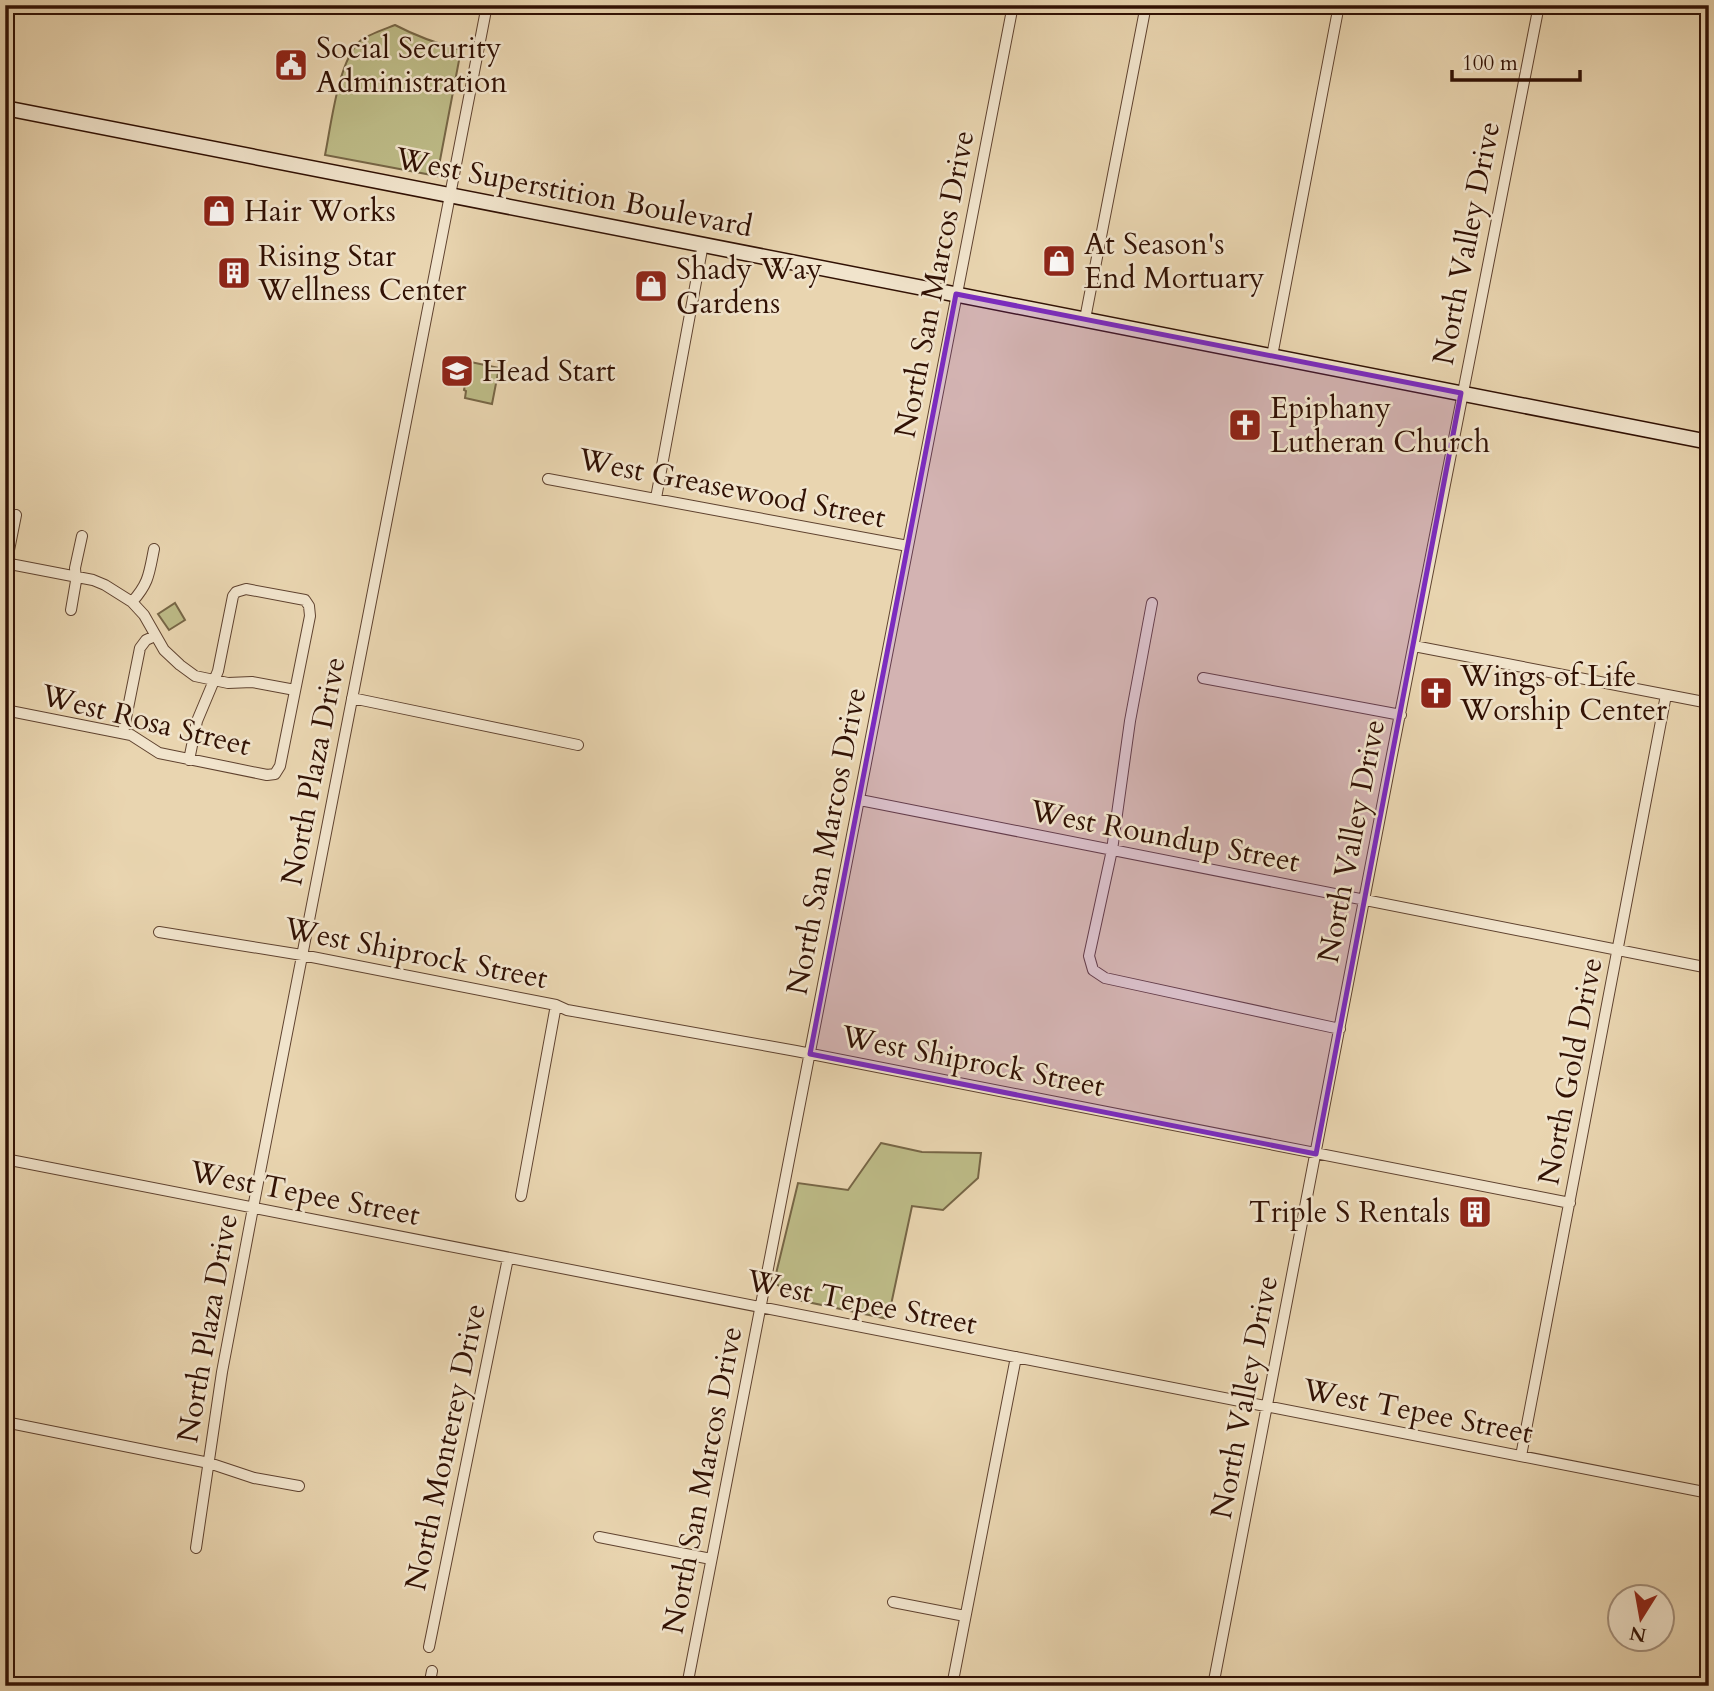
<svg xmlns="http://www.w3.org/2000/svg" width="1714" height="1691" font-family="Cardo,serif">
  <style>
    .green { fill: #bdbb87; stroke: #776646; stroke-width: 2 }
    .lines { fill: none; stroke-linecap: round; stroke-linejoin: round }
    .minor-casing { stroke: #5f422f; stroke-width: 12 }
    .secondary-casing { stroke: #311104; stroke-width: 17 }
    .minor { stroke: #f1e4cc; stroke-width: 10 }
    .secondary { stroke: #f1e4cc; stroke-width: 14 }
    .marked { fill: #7b2cbf; fill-opacity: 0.2; stroke: #7b2cbf; stroke-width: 5; stroke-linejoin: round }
    .labels { text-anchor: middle; stroke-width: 5; stroke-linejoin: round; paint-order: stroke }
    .poi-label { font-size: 30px; fill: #311104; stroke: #f1e4cc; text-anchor: start }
    .street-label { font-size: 30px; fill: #311104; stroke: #f1e4cc }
  </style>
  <rect width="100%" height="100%" fill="#e9d5b0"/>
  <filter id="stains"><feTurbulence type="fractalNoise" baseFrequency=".00286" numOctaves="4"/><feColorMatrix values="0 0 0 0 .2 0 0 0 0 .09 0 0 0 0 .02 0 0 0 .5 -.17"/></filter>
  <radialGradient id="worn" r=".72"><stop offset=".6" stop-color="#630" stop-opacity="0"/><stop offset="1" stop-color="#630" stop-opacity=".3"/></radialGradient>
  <path class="green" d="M395 25C416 36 438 44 461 50L437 176 325 155C331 126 338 61 360 41 367 35 385 29 395 25Z
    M466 361 499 368 492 404 465 398 466 391 464 390 465 385H462Z
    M175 603 185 620 169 630 158 614Z
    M881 1143 922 1152 981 1153 978 1178 943 1210 912 1206 888 1319 798 1300 774 1282 798 1183 848 1190Z"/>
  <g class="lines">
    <defs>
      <path id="minor" d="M1085 319 1146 5
        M1272 356 1339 5
        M548 479 908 546
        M656 498 703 244
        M5 563 93 580 105 585 132 602 144 615 164 650 180 665 195 676 228 683 252 682 295 690
        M5 570 16 515
        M132 602C149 583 149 574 154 549
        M1152 603 1130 721 1112 850 1089 956 1093 970 1105 978 1340 1029
        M71 610 76 581 75 568 82 536
        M1414 646 1709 703
        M1203 678 1401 715
        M352 698 578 745
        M5 710 131 735 159 753 267 775 275 774 280 766 310 616 309 606 305 600 246 589 236 592 233 596 218 671 197 721 189 760
        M123 733 140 648 146 640 155 636
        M860 800 1709 968
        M159 932 302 955 556 1005 567 1010 796 1051 1570 1203
        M5 1159 1709 1493
        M521 1196 556 1005
        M5 1422 209 1463 254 1478 299 1486
        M1521 1456 1666 695
        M599 1537 711 1559
        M196 1548 222 1372 253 1208 487 5
        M893 1602 965 1616
        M429 1647 508 1258
        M5 1685 10 1686
        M429 1686 432 1671
        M687 1686 1013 5
        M952 1686 1016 1357
        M1213 1686C1321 1125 1427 565 1539 5"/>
      <path id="secondary" d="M5 108 1709 442"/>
    </defs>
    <use href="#minor" class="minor-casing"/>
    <use href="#secondary" class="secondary-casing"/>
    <use href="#minor" class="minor"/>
    <use href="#secondary" class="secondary"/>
  </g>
  <path class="marked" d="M956 294 1461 393 1316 1154 810 1054Z"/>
  <defs>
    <symbol id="civic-square" viewBox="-11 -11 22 22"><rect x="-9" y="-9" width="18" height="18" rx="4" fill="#8f2418" stroke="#f1e4cc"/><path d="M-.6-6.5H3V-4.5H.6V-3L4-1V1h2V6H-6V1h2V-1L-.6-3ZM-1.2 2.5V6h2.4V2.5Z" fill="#fff"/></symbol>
    <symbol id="shop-square" viewBox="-11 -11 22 22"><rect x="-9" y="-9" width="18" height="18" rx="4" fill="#8f2418" stroke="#f1e4cc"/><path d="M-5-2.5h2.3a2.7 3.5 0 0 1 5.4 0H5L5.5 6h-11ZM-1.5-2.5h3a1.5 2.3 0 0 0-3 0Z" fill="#fff"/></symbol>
    <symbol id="building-square" viewBox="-11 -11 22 22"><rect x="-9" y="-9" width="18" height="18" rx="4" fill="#8f2418" stroke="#f1e4cc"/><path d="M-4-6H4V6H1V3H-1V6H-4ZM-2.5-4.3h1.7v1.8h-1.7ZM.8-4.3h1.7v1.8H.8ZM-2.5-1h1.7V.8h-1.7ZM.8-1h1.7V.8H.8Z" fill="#fff"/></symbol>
    <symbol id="school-square" viewBox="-11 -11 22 22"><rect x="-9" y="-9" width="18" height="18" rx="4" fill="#8f2418" stroke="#f1e4cc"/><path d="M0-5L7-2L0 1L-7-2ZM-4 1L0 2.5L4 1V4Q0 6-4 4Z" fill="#fff"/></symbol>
    <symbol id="church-square" viewBox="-11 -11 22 22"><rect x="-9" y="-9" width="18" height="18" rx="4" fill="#8f2418" stroke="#f1e4cc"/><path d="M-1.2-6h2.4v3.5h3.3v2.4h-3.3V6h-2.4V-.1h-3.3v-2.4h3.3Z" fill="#fff"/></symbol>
  </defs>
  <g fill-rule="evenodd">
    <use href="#civic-square" x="272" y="46" width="38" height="38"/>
    <use href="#shop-square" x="200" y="192" width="38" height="38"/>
    <use href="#shop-square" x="1040" y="242" width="38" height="38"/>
    <use href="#building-square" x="215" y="254" width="38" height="38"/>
    <use href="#shop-square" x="632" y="267" width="38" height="38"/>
    <use href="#school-square" x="438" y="352" width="38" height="38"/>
    <use href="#church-square" x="1226" y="406" width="38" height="38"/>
    <use href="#church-square" x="1417" y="674" width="38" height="38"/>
    <use href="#building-square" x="1456" y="1193" width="38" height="38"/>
  </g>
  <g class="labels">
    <g class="poi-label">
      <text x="316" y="58">Social Security<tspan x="316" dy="34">Administration</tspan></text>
      <text x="244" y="221">Hair Works</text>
      <text x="1084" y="254">At Season's<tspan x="1084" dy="34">End Mortuary</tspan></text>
      <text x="258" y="266">Rising Star<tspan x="258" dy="34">Wellness Center</tspan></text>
      <text x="676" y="279">Shady Way<tspan x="676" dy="34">Gardens</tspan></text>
      <text x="482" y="381">Head Start</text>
      <text x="1270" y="418">Epiphany<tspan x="1270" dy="34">Lutheran Church</tspan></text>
      <text x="1460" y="686">Wings of Life<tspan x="1460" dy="34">Worship Center</tspan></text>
      <text x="1450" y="1222" text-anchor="end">Triple S Rentals</text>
    </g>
    <g class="street-label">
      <text transform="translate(574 192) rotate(11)" y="10">West Superstition Boulevard</text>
      <text transform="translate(1466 243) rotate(-79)" y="10">North Valley Drive</text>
      <text transform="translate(934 284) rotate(-79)" y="10">North San Marcos Drive</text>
      <text transform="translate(732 488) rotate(11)" y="10">West Greasewood Street</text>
      <text transform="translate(146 720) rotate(14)" y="10">West Rosa Street</text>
      <text transform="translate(313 771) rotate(-79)" y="10">North Plaza Drive</text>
      <text transform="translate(1165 836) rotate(11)" y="10">West Roundup Street</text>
      <text transform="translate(826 841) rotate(-79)" y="10">North San Marcos Drive</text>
      <text transform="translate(1351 841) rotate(-79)" y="10">North Valley Drive</text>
      <text transform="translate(416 953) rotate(11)" y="10">West Shiprock Street</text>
      <text transform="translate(973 1061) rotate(11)" y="10">West Shiprock Street</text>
      <text transform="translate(1570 1071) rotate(-79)" y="10">North Gold Drive</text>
      <text transform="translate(305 1193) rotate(11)" y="10">West Tepee Street</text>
      <text transform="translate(862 1302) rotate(11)" y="10">West Tepee Street</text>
      <text transform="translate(207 1328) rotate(-80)" y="10">North Plaza Drive</text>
      <text transform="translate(1244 1397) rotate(-79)" y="10">North Valley Drive</text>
      <text transform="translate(1418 1411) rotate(11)" y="10">West Tepee Street</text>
      <text transform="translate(445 1447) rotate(-78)" y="10">North Monterey Drive</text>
      <text transform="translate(702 1480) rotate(-79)" y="10">North San Marcos Drive</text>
    </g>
  </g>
  <rect width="1714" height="1691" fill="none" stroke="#e9d5b0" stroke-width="28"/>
  <rect x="7" y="7" width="1700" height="1677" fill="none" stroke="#311104" stroke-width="3.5"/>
  <rect x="14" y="14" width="1686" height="1663" fill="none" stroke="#311104" stroke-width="2"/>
  <g transform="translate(1641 1618) rotate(191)"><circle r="33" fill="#f1e4cc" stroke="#a4907c" stroke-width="2"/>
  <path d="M0-5L12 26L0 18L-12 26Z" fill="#8f2418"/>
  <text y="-10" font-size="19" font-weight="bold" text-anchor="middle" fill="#311104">N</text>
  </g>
  <path d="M1452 70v10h128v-10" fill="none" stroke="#311104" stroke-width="3.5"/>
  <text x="1462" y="70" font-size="21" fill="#311104" stroke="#f1e4cc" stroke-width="5" paint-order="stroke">100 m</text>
  <rect width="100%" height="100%" filter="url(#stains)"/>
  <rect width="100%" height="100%" fill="url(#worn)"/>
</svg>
